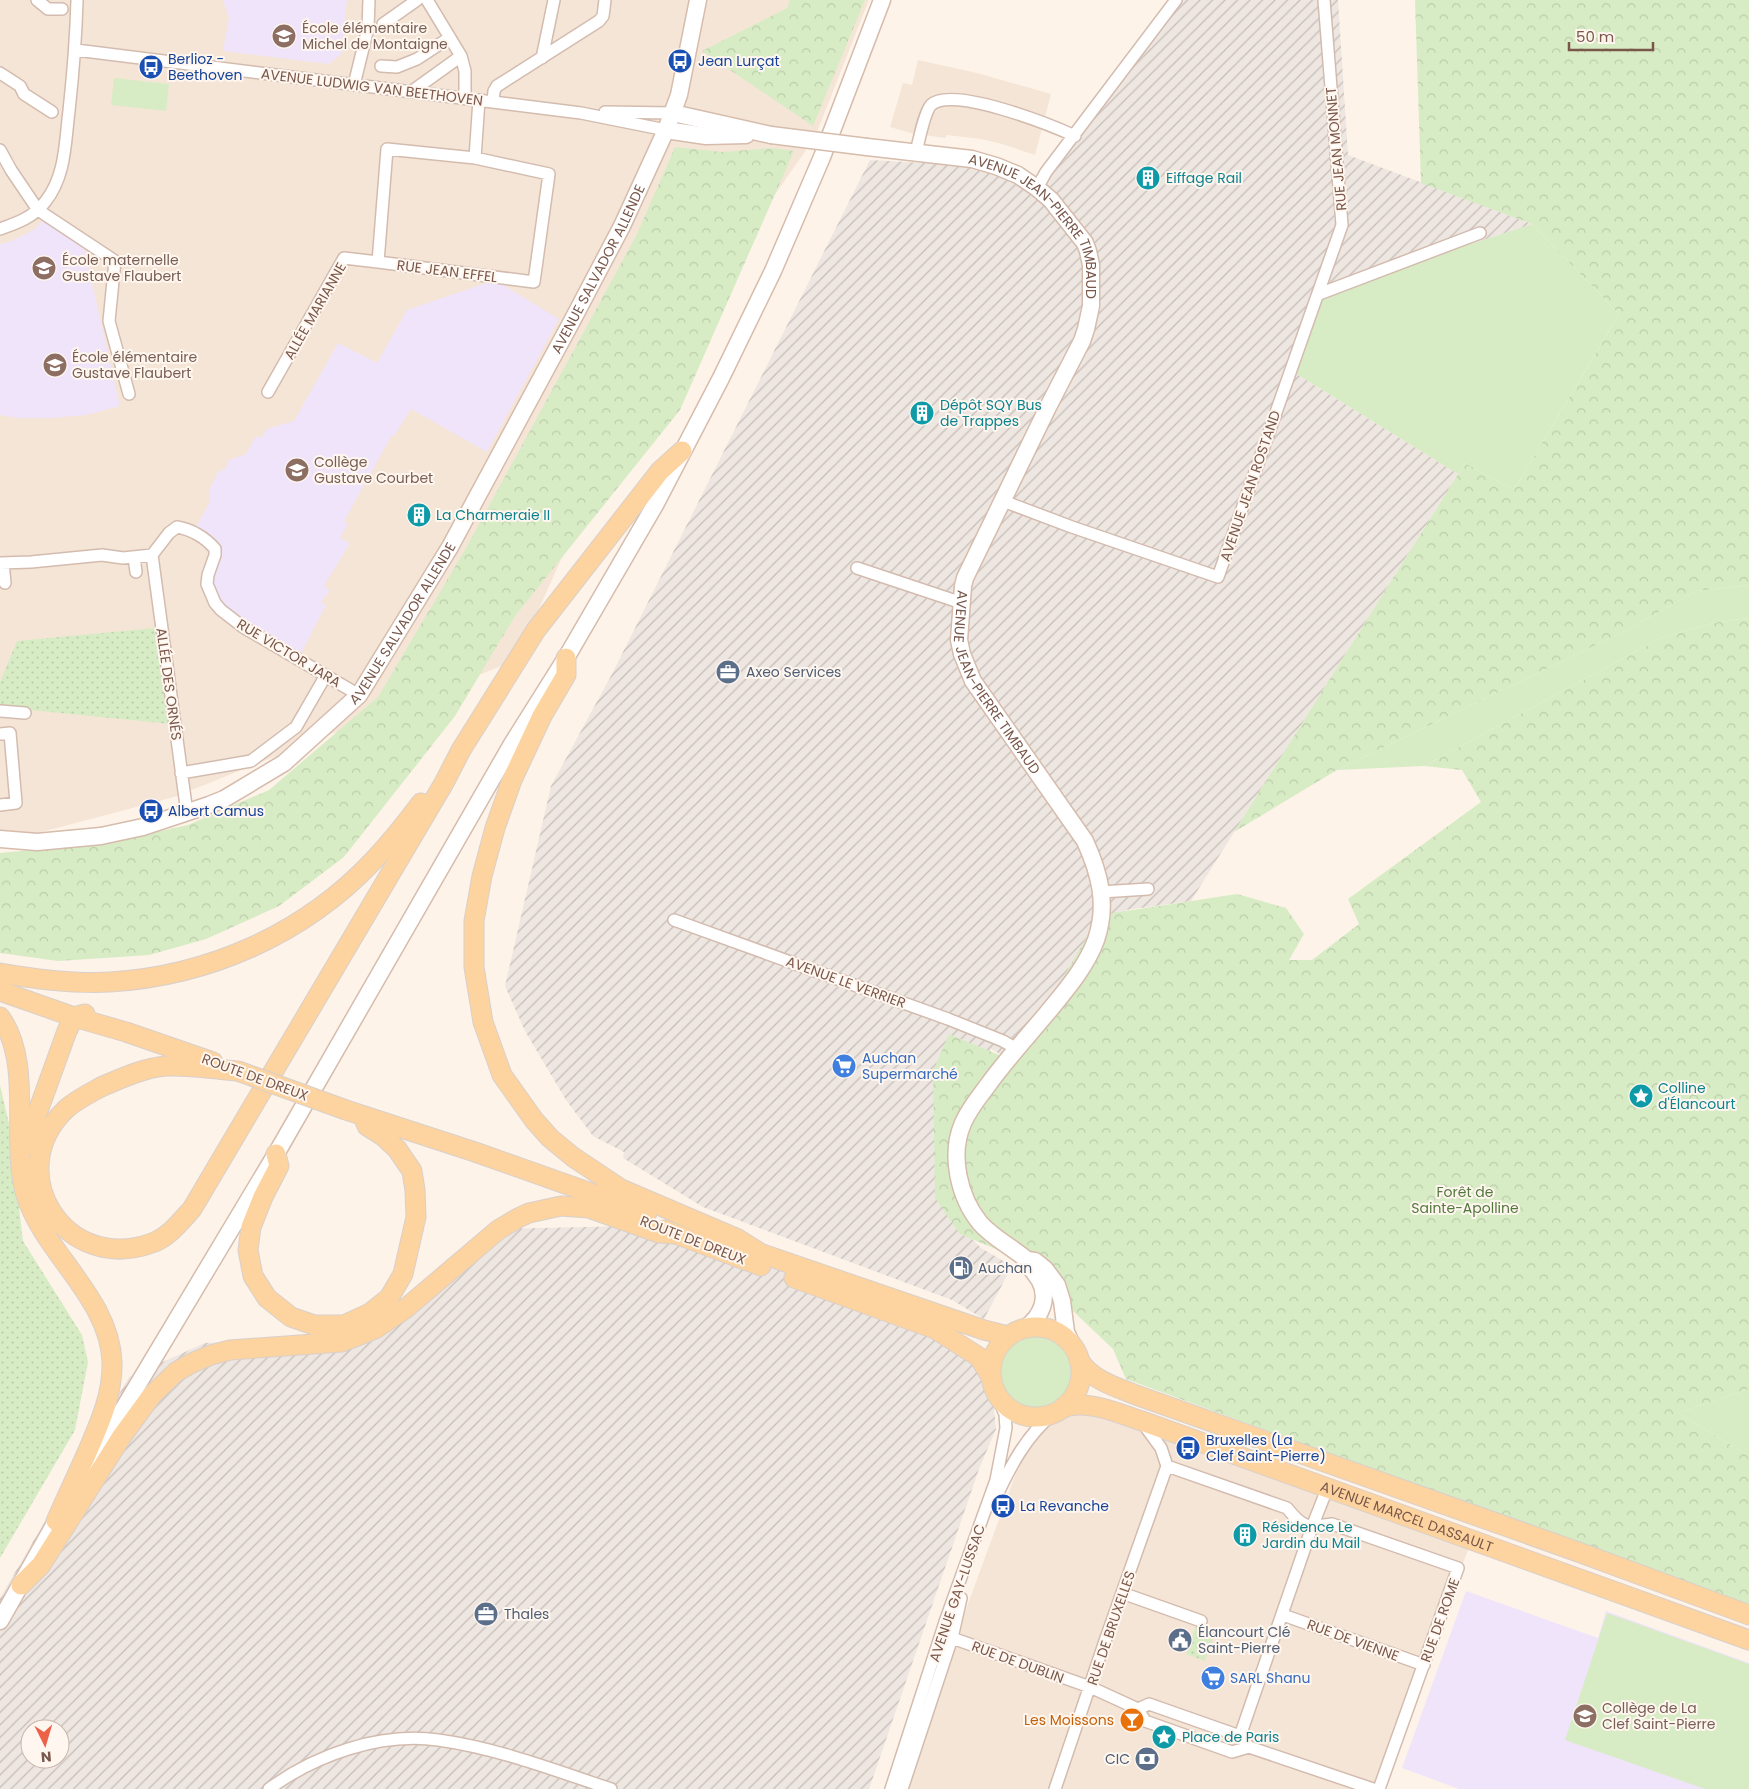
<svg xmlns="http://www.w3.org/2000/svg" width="1749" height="1789" font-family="Poppins,sans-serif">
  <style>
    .residential { fill: #f5e5d6 }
    .industrial { fill: url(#industrial-furrows); fill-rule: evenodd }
    .education { fill: #f0e4fa }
    .green { fill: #d7ecc5 }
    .forest { fill: url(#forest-crowns) }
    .park { fill: url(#park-dots) }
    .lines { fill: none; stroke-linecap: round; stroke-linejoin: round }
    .street-casing { stroke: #d3bcaf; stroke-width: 14 }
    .secondary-casing { stroke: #d6bcac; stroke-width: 19 }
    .primary-casing { stroke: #d9d0cc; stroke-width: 21 }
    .street { stroke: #fff; stroke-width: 11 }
    .secondary { stroke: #fff; stroke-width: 16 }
    .primary { stroke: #fdd39f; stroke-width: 19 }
    .secondary-bridge-casing { stroke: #d6bcac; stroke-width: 19; stroke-linecap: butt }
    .primary-bridge-casing { stroke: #d9d0cc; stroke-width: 21; stroke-linecap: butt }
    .secondary-bridge { stroke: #fff; stroke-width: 16 }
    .primary-bridge { stroke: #fdd39f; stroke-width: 19 }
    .labels { text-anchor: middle; stroke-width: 4; stroke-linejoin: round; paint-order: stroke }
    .education-label { font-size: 14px; fill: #785e54; stroke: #fff7ef; text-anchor: start }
    .transit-label { font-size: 14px; fill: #164399; stroke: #fff7ef; text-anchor: start }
    .street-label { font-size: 14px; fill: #79574a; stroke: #fff7ef }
    .culture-label { font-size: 14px; fill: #0d838f; stroke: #fff7ef; text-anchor: start }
    .service-label { font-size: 14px; fill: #4e5e75; stroke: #fff7ef; text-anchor: start }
    .shop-label { font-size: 14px; fill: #366cbe; stroke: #fff7ef; text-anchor: start }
    .park-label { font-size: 14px; fill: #54793f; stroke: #fff7ef }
    .food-label { font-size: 14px; fill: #c56008; stroke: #fff7ef; text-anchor: end }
  </style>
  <defs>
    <pattern id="industrial-furrows" width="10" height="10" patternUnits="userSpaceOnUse" patternTransform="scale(1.25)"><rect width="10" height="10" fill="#eee6e1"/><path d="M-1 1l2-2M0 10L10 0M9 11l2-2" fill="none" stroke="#c6bdb8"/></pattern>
    <pattern id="forest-crowns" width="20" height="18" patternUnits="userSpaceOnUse" patternTransform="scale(1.25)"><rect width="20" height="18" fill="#d7ecc5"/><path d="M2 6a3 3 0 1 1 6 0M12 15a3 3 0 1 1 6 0" fill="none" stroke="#bcccab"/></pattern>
    <pattern id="park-dots" width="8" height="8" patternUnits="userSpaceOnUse" patternTransform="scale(1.25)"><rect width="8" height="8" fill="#d7ecc5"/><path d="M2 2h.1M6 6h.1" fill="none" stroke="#bcccab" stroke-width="1.8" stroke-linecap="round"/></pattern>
  </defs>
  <rect width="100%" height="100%" fill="#fdf3e8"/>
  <path class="residential" d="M0 0H869L815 137 633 399 516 660 174 797 0 843Z
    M918 60 977 73 1051 94 1035 155 1002 144 981 139 947 135 945 138 911 133 890 127 903 83 912 85Z
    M1065 1398 1473 1537 1375 1789H900L1023 1454Z"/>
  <path class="industrial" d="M1176 0H1338L1348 155 1532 224 1319 295 1292 371 1458 474 1191 901 1126 910 1011 1060 991 1049 985 1062 964 1231 981 1248 1012 1266 984 1319 952 1300 703 1207 623 1158 624 1152 593 1136 566 1100 525 1031 505 986 551 786 612 674 870 160 1011 168 1039 182Z
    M630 1226 896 1303 990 1369 996 1429 979 1469 869 1789H0V1598L129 1377 205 1343 292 1338 373 1322 495 1229ZM30 1729H60V1759H30Z"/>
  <path class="education" d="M223 0H347L341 54 329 64 223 51 229 18Z
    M46 218 84 248 120 406 86 415 52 418H18L0 415V244L12 241 33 230Z
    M495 280 559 319 487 452 411 409 394 436 392 435 344 521 348 524 340 538 350 543 324 586 330 590 321 602 326 605 298 659 243 627 211 594 215 555 193 532 210 502 209 490 219 471 225 469 229 460 246 454 256 436 261 438 267 429 294 421 338 343 377 363 407 310Z
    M1466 1591 1598 1638 1606 1611 1749 1663V1789H1459L1402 1768Z"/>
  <path class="green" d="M114 78 169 84 166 111 111 105Z
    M1532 224 1619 314 1514 490 1465 463 1458 474 1292 371 1319 294Z
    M1749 585V618L1713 623 1661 638 1424 766 1337 770 1629 629 1696 591Z
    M999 1370a38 38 0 1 1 76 0a38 38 0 1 1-76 0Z
    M1749 1389V1456L1678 1413Z
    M1607 1613 1749 1664V1789H1705L1565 1740Z"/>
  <path class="forest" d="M790 0H865L813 126 702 51 787 8Z
    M1415 0H1749V585L1696 591 1629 629 1337 770 1234 832 1465 463 1514 490 1619 314 1532 224 1421 183Z
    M675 147 722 152 772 148 794 151 680 410 515 616 455 716 344 857 279 906 206 939 149 955 58 961 0 953V853L107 843 188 825 269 790 378 697 466 548 636 236Z
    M1749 618V1389L1678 1413 1749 1456V1607L1126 1379 1113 1349 1017 1258 960 1234 935 1198 933 1071 949 1034 1011 1060 1021 1049 1100 915 1237 894 1286 908 1304 934 1289 960H1312L1359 924 1348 899 1481 802 1462 770 1424 766 1661 638 1713 623Z"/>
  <path class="park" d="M155 628 171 724 0 707V682L17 641Z
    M0 1085 9 1124 23 1241 82 1335 88 1362 75 1430 0 1558Z
    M1196 1626 1215 1632 1205 1661 1186 1654Z"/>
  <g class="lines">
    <defs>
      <path id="street" d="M37 0 48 9H62
        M383 24 417 0
        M76 50 581 113 666 130
        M461 56 465 71V98
        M542 58 554 0
        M381 66 397 67 417 59 449 38
        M0 73 20 86 24 94 52 112
        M354 85 368 28 369 0
        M411 92 461 56 427 0
        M493 102 494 91 497 86 599 21 603 16 605 0
        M605 112 673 113
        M0 150 11 170 38 210 115 261 109 321 129 394
        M916 152C919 141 924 113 931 105 951 85 1051 125 1075 136
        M475 158 549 174 534 282 378 262 387 149 475 158 479 100
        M1037 188 1046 172 1176 0
        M0 229C17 223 34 217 45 202 66 176 65 142 69 111 73 74 76 37 77 0
        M1319 294 1480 233
        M268 392 344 258 378 262
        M1003 501 1072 527 1218 577 1342 225 1324 0
        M152 555 187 813
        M134 557 136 572
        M0 563 31 562 102 555 123 558 152 555 169 533 177 527C191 529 206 538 215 549V555L208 575 207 584 215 603 221 610 243 627 359 695
        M3 563 5 583
        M857 568 962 603
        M0 711 25 713
        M0 734 10 733 16 803 0 805
        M181 773 251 761 296 727 326 675
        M1101 892 1148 889
        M674 920 948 1019 1003 1041 1017 1049
        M1167 1466 1287 1508C1303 1528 1307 1528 1332 1524L1458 1568 1379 1789
        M997 1495C1011 1465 1027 1435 1053 1414
        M1122 1593 1201 1621
        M1283 1615 1424 1665
        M952 1638 1090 1687 1138 1709 1145 1721 1232 1752 1249 1747 1240 1736 1149 1704 1138 1709
        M1240 1736 1312 1527 1327 1489
        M1249 1747 1373 1789
        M269 1789C315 1755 380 1732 438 1740 497 1748 554 1770 611 1789
        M891 1789 946 1619 996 1480 1006 1428 1005 1414 997 1396
        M902 1789 952 1638 961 1598
        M1055 1789 1105 1641 1167 1466 1161 1448 1142 1422"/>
      <g id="secondary">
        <path d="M673 113 771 135"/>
        <path d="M666 130 706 136 746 135"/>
        <path id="s1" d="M867 147 972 159 996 166 1018 175 1037 188 1051 200 1085 243 1088 251 1091 265V306L1086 329 1082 341 1048 407 965 578 963 586 959 640 962 654 973 681 1085 841C1100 874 1108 905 1096 940 1086 967 1066 990 1048 1012 1028 1036 1006 1060 988 1085 979 1097 969 1109 963 1123 949 1155 959 1197 980 1223 993 1238 1012 1247 1027 1260 1030 1269 1036 1274 1040 1281 1049 1299 1041 1316 1027 1327"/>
        <path id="s2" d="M0 839 37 842 101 836 143 827 209 805 224 799 284 763 359 695 450 547 572 321 622 226 666 130 679 95 698 0"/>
        <path d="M1027 1260 1035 1261 1045 1269 1057 1285 1062 1301 1066 1332 1072 1345"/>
        <path d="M86 1471 276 1154 512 744 566 658 655 505 721 378 773 271 822 157 882 0"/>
        <path d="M0 1621 62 1511"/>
      </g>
      <g id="primary">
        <path d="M566 658V675L542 716 512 780 495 828 482 876 474 921V967L483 1022 502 1075 534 1120 550 1138 573 1157 621 1189 738 1239 760 1253"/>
        <path d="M0 973C35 979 74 984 110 982 209 976 304 934 373 861 390 843 406 823 421 803"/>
        <path d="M0 991 74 1017 126 1032 213 1062"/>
        <path d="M0 1017C34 1063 10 1142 26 1195 44 1253 110 1298 112 1362 113 1395 99 1425 86 1455 76 1477 66 1499 56 1521"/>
        <path d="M238 1071C214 1069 190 1065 166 1066 143 1068 122 1078 101 1087 90 1093 76 1100 66 1109 0 1172 65 1275 152 1243 169 1237 181 1221 192 1209L444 783 461 750 536 630 660 471 682 451"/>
        <path d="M346 1110 475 1152 647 1213"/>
        <path d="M25 1147 67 1031 74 1017 85 1014"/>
        <path d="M276 1154 279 1166 263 1197 251 1227 248 1250 253 1276 267 1298 291 1317 314 1325H344L370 1313 389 1298 403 1274 416 1217 415 1190 412 1171 397 1149 383 1136 367 1126 365 1121"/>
        <path d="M665 1230 761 1266"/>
        <path d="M748 1249 984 1330 1008 1336"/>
        <path d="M794 1278 935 1329 979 1357 990 1375"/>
        <circle cx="1036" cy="1372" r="45"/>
        <path d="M1079 1360C1091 1380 1116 1387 1136 1395L1581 1553 1749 1615"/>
        <path id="s3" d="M1064 1407C1090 1400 1117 1413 1142 1421L1749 1640"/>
        <path d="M21 1585 41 1565 122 1436 152 1395 176 1372 192 1363 211 1355 230 1350 342 1342 375 1329 405 1309 498 1230 518 1218 529 1213 561 1206 589 1208 659 1233 676 1234"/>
      </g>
    </defs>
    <use href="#street" class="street-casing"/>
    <use href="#secondary" class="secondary-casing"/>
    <use href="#primary" class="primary-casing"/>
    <use href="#street" class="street"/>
    <use href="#secondary" class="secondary"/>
    <use href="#primary" class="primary"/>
    <defs>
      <path id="secondary-bridge" d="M771 135 867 147"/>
      <path id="primary-bridge" d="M238 1071 346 1110"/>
    </defs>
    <use href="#secondary-bridge" class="secondary-bridge-casing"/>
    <use href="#primary-bridge" class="primary-bridge-casing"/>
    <use href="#secondary-bridge" class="secondary-bridge"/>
    <use href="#primary-bridge" class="primary-bridge"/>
  </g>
  <defs>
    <symbol id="school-disc" viewBox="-11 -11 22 22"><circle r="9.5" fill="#8d6e63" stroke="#fff7ef"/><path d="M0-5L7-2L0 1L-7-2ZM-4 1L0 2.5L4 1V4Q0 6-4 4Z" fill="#fff"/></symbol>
    <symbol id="bus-disc" viewBox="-11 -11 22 22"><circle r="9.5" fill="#1a4fb4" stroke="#fff7ef"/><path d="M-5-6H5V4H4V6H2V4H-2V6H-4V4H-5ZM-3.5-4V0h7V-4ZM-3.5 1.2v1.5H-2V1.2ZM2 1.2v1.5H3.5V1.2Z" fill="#fff"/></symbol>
    <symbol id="building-disc" viewBox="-11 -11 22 22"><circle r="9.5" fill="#0f9aa8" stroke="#fff7ef"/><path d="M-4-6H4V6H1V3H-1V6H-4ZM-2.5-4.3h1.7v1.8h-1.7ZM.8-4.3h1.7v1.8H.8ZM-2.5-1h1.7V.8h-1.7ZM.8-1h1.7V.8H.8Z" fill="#fff"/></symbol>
    <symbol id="office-disc" viewBox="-11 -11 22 22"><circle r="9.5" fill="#5c6f8a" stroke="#fff7ef"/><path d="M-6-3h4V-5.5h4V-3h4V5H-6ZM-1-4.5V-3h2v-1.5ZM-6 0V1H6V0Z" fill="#fff"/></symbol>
    <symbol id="supermarket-disc" viewBox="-11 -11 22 22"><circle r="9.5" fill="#3f7fe0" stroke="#fff7ef"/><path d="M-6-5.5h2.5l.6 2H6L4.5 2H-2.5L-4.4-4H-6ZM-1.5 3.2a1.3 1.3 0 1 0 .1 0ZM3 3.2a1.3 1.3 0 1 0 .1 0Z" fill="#fff"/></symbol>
    <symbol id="sight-disc" viewBox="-11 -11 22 22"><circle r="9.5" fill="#0f9aa8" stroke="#fff7ef"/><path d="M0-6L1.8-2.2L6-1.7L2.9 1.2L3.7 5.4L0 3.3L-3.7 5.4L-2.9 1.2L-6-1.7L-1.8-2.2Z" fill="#fff"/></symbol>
    <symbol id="fuel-disc" viewBox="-11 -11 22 22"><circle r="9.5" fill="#5c6f8a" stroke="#fff7ef"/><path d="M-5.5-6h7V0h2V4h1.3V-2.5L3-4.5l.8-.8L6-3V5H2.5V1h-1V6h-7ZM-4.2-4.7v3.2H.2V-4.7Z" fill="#fff"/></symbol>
    <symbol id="civic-disc" viewBox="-11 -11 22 22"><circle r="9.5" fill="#5c6f8a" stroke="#fff7ef"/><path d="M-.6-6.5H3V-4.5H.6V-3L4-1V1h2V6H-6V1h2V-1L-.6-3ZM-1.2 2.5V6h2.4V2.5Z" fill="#fff"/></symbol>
    <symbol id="bar-disc" viewBox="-11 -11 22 22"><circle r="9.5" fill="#e8710a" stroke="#fff7ef"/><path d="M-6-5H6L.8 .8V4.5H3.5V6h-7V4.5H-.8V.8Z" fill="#fff"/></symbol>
    <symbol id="bank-disc" viewBox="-11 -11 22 22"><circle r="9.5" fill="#5c6f8a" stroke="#fff7ef"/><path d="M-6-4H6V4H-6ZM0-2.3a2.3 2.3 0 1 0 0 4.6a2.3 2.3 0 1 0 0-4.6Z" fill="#fff"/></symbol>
  </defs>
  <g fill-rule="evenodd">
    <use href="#school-disc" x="270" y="22" width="28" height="28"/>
    <use href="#bus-disc" x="666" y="47" width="28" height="28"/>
    <use href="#bus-disc" x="137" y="53" width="28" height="28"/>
    <use href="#building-disc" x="1134" y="164" width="28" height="28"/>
    <use href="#school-disc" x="30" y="254" width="28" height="28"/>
    <use href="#school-disc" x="41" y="351" width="28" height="28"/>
    <use href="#building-disc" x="908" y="399" width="28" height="28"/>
    <use href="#school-disc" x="283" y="456" width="28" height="28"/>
    <use href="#building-disc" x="405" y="501" width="28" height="28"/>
    <use href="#office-disc" x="714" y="658" width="28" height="28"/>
    <use href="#bus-disc" x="137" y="797" width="28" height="28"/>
    <use href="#supermarket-disc" x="830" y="1052" width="28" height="28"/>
    <use href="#sight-disc" x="1627" y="1082" width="28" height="28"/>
    <use href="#fuel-disc" x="947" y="1254" width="28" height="28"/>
    <use href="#bus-disc" x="1174" y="1434" width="28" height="28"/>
    <use href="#bus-disc" x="989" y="1492" width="28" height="28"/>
    <use href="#building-disc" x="1231" y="1521" width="28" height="28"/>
    <use href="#office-disc" x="472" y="1600" width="28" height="28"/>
    <use href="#civic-disc" x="1166" y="1626" width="28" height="28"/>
    <use href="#supermarket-disc" x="1199" y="1664" width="28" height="28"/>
    <use href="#school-disc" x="1571" y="1702" width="28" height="28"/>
    <use href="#bar-disc" x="1118" y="1706" width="28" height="28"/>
    <use href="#sight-disc" x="1150" y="1723" width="28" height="28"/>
    <use href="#bank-disc" x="1133" y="1745" width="28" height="28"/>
  </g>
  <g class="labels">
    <g class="education-label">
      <text x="302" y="33">École élémentaire<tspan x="302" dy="16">Michel de Montaigne</tspan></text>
      <text x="62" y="265">École maternelle<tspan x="62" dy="16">Gustave Flaubert</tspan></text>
      <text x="72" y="362">École élémentaire<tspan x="72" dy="16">Gustave Flaubert</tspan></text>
      <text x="314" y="467">Collège<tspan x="314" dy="16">Gustave Courbet</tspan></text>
      <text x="1602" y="1713">Collège de La<tspan x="1602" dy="16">Clef Saint-Pierre</tspan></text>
    </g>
    <g class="transit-label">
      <text x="168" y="64">Berlioz -<tspan x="168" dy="16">Beethoven</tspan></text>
      <text x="698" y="66">Jean Lurçat</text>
      <text x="168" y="816">Albert Camus</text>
      <text x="1206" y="1445">Bruxelles (La<tspan x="1206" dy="16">Clef Saint-Pierre)</tspan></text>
      <text x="1020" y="1511">La Revanche</text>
    </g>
    <g class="street-label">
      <text transform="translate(372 87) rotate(7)" y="5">AVENUE LUDWIG VAN BEETHOVEN</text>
      <text transform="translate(1336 149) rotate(-95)" y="5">RUE JEAN MONNET</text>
      <text dy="5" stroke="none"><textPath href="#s1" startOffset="205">AVENUE JEAN-PIERRE TIMBAUD</textPath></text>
      <text dy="5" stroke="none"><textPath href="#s2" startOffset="890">AVENUE SALVADOR ALLENDE</textPath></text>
      <text transform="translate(447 271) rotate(7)" y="5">RUE JEAN EFFEL</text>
      <text transform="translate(315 311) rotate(-60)" y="5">ALLÉE MARIANNE</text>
      <text transform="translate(1250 486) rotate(-71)" y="5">AVENUE JEAN ROSTAND</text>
      <text dy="5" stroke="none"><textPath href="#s2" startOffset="485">AVENUE SALVADOR ALLENDE</textPath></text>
      <text transform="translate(289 653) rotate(31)" y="5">RUE VICTOR JARA</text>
      <text dy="5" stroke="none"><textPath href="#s1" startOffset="730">AVENUE JEAN-PIERRE TIMBAUD</textPath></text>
      <text transform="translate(169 684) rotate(82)" y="5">ALLÉE DES ORNÉS</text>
      <text transform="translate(846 982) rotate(20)" y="5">AVENUE LE VERRIER</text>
      <text transform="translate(255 1077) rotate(20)" y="5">ROUTE DE DREUX</text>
      <text transform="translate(693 1240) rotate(21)" y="5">ROUTE DE DREUX</text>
      <text dy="5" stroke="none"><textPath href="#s3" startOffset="362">AVENUE MARCEL DASSAULT</textPath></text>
      <text transform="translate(957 1593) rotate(-71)" y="5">AVENUE GAY-LUSSAC</text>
      <text transform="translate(1440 1620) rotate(-70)" y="5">RUE DE ROME</text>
      <text transform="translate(1111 1628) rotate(-71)" y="5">RUE DE BRUXELLES</text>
      <text transform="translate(1353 1640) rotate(20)" y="5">RUE DE VIENNE</text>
      <text transform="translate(1018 1662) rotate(20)" y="5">RUE DE DUBLIN</text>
    </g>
    <g class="culture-label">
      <text x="1166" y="183">Eiffage Rail</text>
      <text x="940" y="410">Dépôt SQY Bus<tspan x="940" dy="16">de Trappes</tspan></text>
      <text x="436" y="520">La Charmeraie II</text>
      <text x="1658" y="1093">Colline<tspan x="1658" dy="16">d'Élancourt</tspan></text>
      <text x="1262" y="1532">Résidence Le<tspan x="1262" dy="16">Jardin du Mail</tspan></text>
      <text x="1182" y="1742">Place de Paris</text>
    </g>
    <g class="service-label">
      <text x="746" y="677">Axeo Services</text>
      <text x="978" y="1273">Auchan</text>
      <text x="504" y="1619">Thales</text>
      <text x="1198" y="1637">Élancourt Clé<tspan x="1198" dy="16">Saint-Pierre</tspan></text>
      <text x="1130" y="1764" text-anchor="end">CIC</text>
    </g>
    <g class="shop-label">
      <text x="862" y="1063">Auchan<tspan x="862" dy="16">Supermarché</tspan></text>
      <text x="1230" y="1683">SARL Shanu</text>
    </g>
    <g class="park-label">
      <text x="1465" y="1197">Forêt de<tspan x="1465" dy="16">Sainte-Apolline</tspan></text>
    </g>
    <g class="food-label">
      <text x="1114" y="1725">Les Moissons</text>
    </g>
  </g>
  <g transform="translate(45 1744) rotate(175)"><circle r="24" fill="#fff7ef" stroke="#c9b7ad"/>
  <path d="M0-4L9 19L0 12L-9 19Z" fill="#eb6249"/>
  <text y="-8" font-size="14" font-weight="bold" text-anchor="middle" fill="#79574a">N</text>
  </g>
  <path d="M1569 42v8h84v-8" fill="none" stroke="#79574a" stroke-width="2.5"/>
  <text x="1576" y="42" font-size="15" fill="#79574a" stroke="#fff7ef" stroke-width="4" paint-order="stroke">50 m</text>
</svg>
